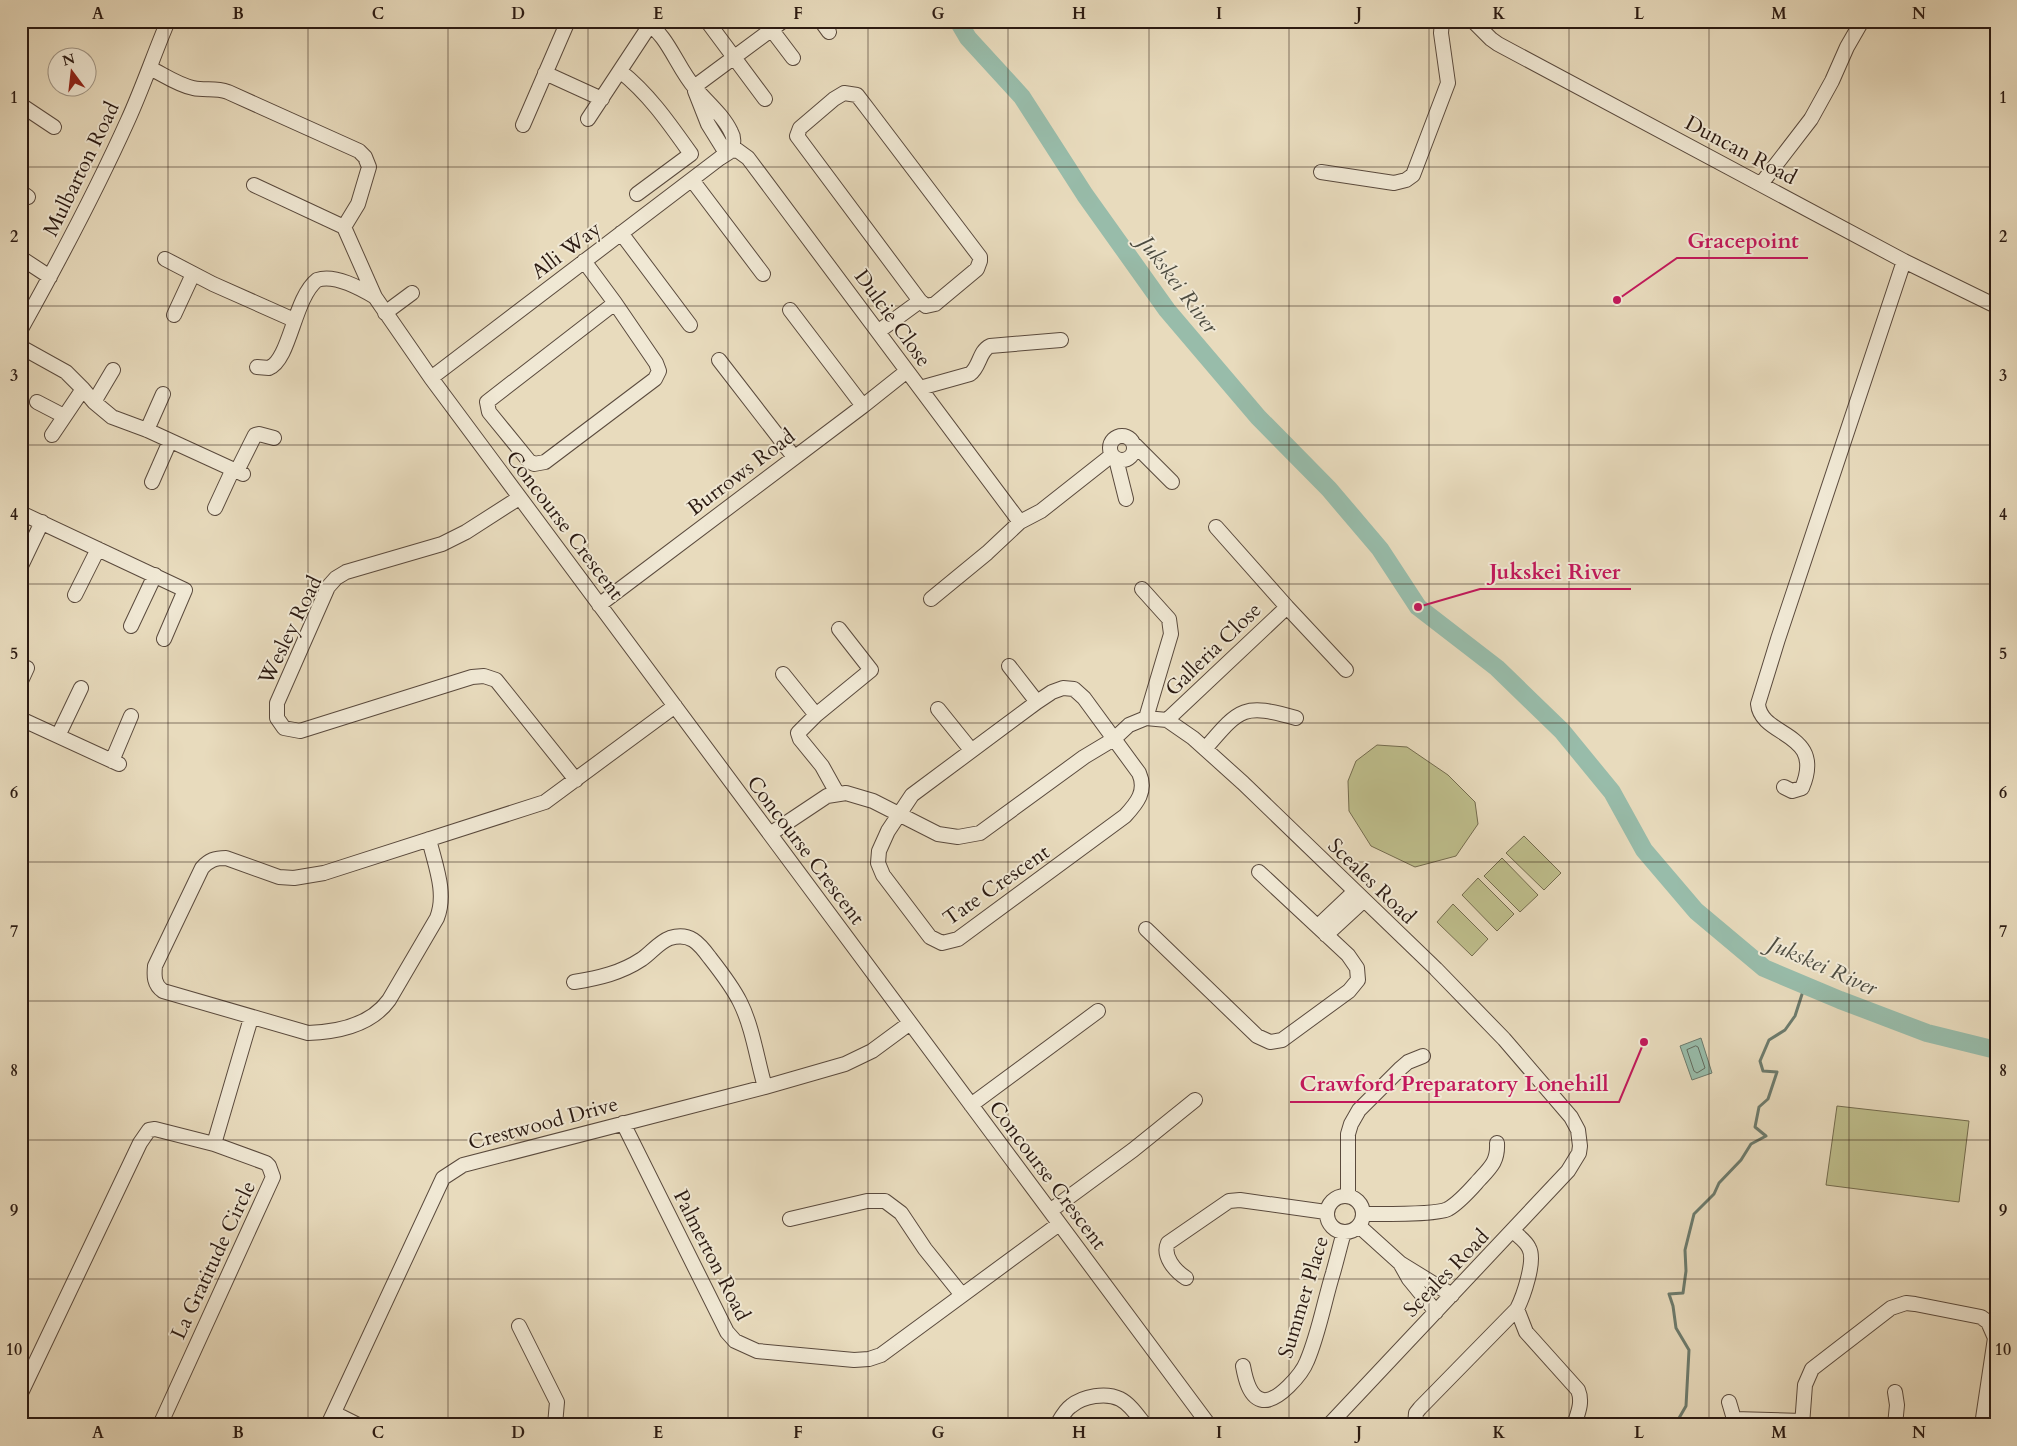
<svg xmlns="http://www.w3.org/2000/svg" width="2017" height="1446" font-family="Cardo,serif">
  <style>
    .green { fill: #bebe8c; stroke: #746c4f }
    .water { fill: #98bcaa; stroke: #6c7b6d }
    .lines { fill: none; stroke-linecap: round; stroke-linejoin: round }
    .shore { stroke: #626b5e; stroke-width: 1 }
    .stream { stroke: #6c7b6d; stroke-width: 3 }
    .river { stroke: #98bcaa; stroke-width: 18 }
    .minor-casing { stroke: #5a4a3d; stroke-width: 16 }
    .minor { stroke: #f0e8d4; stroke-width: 14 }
    .grid { fill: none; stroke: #2b1a12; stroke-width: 1; stroke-opacity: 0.55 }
    .labels { text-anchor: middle; stroke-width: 4; stroke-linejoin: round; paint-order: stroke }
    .street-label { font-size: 21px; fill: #2b1a12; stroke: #f0e8d4 }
    .water-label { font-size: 22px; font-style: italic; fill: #4c4b40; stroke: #f0e8d4 }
    .leader { fill: none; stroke: #c2185b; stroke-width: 2 }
    .callout-dot { fill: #c2185b; stroke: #f0e8d4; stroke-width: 2 }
    .callout-label { font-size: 22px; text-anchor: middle; font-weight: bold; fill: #c2185b; stroke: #f0e8d4; stroke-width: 4; stroke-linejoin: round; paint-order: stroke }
    .neatline { fill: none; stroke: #2b1a12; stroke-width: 2 }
    .grid-label { font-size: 16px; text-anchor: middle; font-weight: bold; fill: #2b1a12 }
  </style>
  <rect width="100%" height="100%" fill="#e8dbbd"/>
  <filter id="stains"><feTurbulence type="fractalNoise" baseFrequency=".004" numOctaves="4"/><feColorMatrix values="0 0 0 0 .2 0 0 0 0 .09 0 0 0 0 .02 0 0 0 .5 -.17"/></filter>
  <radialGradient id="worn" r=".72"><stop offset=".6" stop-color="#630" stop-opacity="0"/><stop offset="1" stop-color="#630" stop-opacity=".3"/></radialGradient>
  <path class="green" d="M1377 745 1407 747 1448 775 1475 802 1478 824 1456 856 1415 867 1371 846 1349 811 1348 781 1356 761Z
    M1524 836 1561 873 1544 890 1506 853Z
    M1502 858 1538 895 1520 912 1484 876Z
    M1478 878 1514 914 1497 931 1462 895Z
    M1453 904 1488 939 1472 956 1437 922Z
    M1837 1106 1969 1121 1959 1202 1826 1185Z"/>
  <path class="water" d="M1701 1038 1712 1073 1692 1080 1680 1046Z"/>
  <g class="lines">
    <path class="shore" d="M1696 1046 1698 1047 1705 1068 1697 1073 1694 1071 1687 1050Z"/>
    <path class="stream" d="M1675 1425 1686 1406 1689 1350 1676 1328 1673 1306 1669 1294 1683 1293 1686 1271 1685 1250 1694 1214 1714 1194 1719 1183 1741 1160 1751 1144 1766 1136 1755 1127 1759 1107 1768 1099 1777 1072 1763 1071 1760 1061 1769 1040 1785 1030 1795 1016 1805 985"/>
    <path class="river" d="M958 21 968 38 1022 97 1085 195 1167 310 1258 417 1329 489 1380 549 1418 607 1497 668 1562 731 1612 792 1644 850 1696 911 1764 968 1840 1000 1927 1033 1996 1050"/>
    <defs>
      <path id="minor" d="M644 21C668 34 677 68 695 88 707 102 723 115 731 132 735 139 733 144 731 151
        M707 21 765 99
        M765 21 793 58
        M821 21 829 32
        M1473 21 1491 39 1498 44 1904 261 1996 306
        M150 68C164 75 178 85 193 88 206 91 214 87 228 92L359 151 365 157 369 167 358 204 344 227 254 185
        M620 71C649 94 669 123 691 154L637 194
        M545 73 602 99
        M694 87 783 21
        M695 91 708 124 726 153
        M21 105 54 127
        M588 119 650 25
        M523 125 568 21
        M1321 172 1394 183 1406 180 1413 175 1448 83 1441 33 1442 21
        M692 180 763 274
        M1761 184 1811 119 1832 81 1847 47 1862 21
        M21 192 28 197
        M344 227 375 297 431 378 1209 1425
        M621 233 690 325
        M21 258 50 277
        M165 259 213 284 294 320
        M584 261 615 303 656 363 659 371 655 379 545 462 534 464 529 461 489 412 487 402 615 303
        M790 310 863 406
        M385 313 412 293
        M174 315 193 274
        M21 329C59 261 96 191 128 120 143 87 154 54 168 21
        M879 331 920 301 926 306 935 304 977 269 980 261V257L867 108 857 95 844 93 834 99 800 128 797 136 920 301
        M21 347 66 372 83 389 94 402 112 417 147 430 243 474
        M719 360 794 457
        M257 367 269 368C290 360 294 298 317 280 335 274 360 288 375 297
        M431 378 720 158 731 151 737 150 748 158 1020 522
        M920 388 970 374C980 367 979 351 990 346L1061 340
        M37 402 64 416
        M94 402 113 370
        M147 430 163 394
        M52 435 83 389
        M1110 448a12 12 0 1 1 24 0a12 12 0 1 1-24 0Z
        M1135 445 1172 482
        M1116 459 1126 499
        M237 471 255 435 259 434 274 438
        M152 482 170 441
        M519 498 466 532 442 544 346 572 336 578 328 587 277 703V718L284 728 300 731 472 677 484 676 496 680 576 780
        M215 508 233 469
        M21 513 185 590 164 639
        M1216 527 1287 607 1346 670
        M21 566 42 522
        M1142 589 1169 619 1171 634 1146 718
        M75 595 98 549
        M931 599 987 553 1020 522 1041 511 1112 455
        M599 605 863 406 907 371
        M131 626 155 575
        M1009 666 1037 702
        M783 674 816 715
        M21 681 27 668
        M1063 688 1074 689 1084 698 1139 773C1147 791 1137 803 1125 816L958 939 942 943 930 937 883 875 878 863 879 851 888 831 912 795 1037 702 1052 692Z
        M938 709 971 750
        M21 719 119 764
        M1167 720 1287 607
        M58 736 81 688
        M1205 749C1240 708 1243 703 1296 718
        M112 761 131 716
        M1784 787 1792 791 1802 788C1826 731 1761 738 1758 704L1778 639 1904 261
        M837 793 822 766 800 739 798 733 816 715 871 670 839 629
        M770 834 827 796 846 793 873 801 938 834 958 837 980 833 1084 757 1114 739 1129 725 1146 718 1167 720 1193 738 1243 783 1436 969 1504 1039 1571 1117 1578 1130 1580 1146 1579 1153 1568 1171 1329 1425
        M429 839C435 865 447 893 437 918L389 1000C371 1025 338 1032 308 1033L163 991C154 985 154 976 155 966L202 868C209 860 215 858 226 858L279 877 294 878 324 873 545 802 675 706
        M1318 926 1355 891
        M1146 929 1257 1036 1270 1042 1282 1040 1349 991 1358 980 1357 968 1348 955 1259 872
        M1326 935 1364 900
        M574 982C599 978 621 973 642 959 652 952 659 942 670 938 690 932 699 943 710 958 721 972 732 986 740 1002 753 1028 757 1060 765 1087
        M971 1105 1098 1011
        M623 1123 727 1332 735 1341 757 1351 854 1360 869 1359 881 1355 1059 1224
        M214 1144 251 1018
        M1348 1195V1134L1351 1124 1359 1110 1401 1068 1408 1062 1423 1056
        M1327 1214a18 18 0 1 1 36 0a18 18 0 1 1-36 0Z
        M1050 1211 1133 1150 1195 1100
        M1363 1214C1380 1214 1437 1215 1448 1209 1460 1202 1470 1190 1479 1180 1491 1167 1498 1161 1497 1143
        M790 1219 867 1201H885L901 1213 925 1249 962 1295
        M1359 1226 1400 1263 1452 1295
        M1400 1263 1409 1279 1436 1312
        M1186 1278C1175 1271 1162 1256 1168 1243L1229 1201 1240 1200 1326 1212
        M1517 1309 1526 1332 1578 1390C1583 1402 1578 1413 1574 1425
        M519 1326 557 1402 555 1425
        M1243 1366C1245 1377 1249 1398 1263 1400 1278 1402 1302 1374 1307 1361 1319 1333 1324 1302 1333 1273 1337 1259 1340 1246 1344 1232
        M1895 1392 1897 1405 1895 1425
        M21 1393 140 1143 149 1130 155 1129 214 1144 266 1163 269 1166 273 1177 160 1425
        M1729 1402 1734 1419 1802 1421
        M334 1413 358 1425
        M328 1425 443 1178 463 1165 765 1087 845 1064 872 1051 910 1023
        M1057 1425C1061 1418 1065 1410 1071 1406 1083 1396 1106 1392 1120 1399 1130 1404 1138 1416 1145 1425
        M1415 1425 1416 1413 1420 1408 1517 1309C1523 1297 1536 1261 1529 1248 1526 1241 1518 1236 1513 1231
        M1802 1425 1805 1385 1812 1369 1891 1308 1906 1303 1915 1304 1981 1317 1988 1322 1995 1338 1982 1425"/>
    </defs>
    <use href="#minor" class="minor-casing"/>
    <use href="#minor" class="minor"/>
  </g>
  <path class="grid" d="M168 21V1425M308 21V1425M448 21V1425M588 21V1425M728 21V1425M868 21V1425M1008 21V1425M1149 21V1425M1289 21V1425M1429 21V1425M1569 21V1425M1709 21V1425M1849 21V1425M21 167H1996M21 306H1996M21 445H1996M21 584H1996M21 723H1996M21 862H1996M21 1001H1996M21 1140H1996M21 1279H1996"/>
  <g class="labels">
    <g class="street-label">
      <text transform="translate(1741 150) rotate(28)" y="7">Duncan Road</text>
      <text transform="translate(81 169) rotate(-64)" y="7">Mulbarton Road</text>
      <text transform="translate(566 250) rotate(-37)" y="7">Alli Way</text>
      <text transform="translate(893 318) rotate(54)" y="7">Dulcie Close</text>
      <text transform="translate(741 472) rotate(-37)" y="7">Burrows Road</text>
      <text transform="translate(565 525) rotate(53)" y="7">Concourse Crescent</text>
      <text transform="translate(290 630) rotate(-64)" y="7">Wesley Road</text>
      <text transform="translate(1213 649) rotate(-44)" y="7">Galleria Close</text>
      <text transform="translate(806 850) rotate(53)" y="7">Concourse Crescent</text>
      <text transform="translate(1372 881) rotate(44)" y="7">Sceales Road</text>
      <text transform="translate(996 885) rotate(-35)" y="7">Tate Crescent</text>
      <text transform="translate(543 1123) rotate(-15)" y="7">Crestwood Drive</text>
      <text transform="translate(1048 1175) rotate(53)" y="7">Concourse Crescent</text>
      <text transform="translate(712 1255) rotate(63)" y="7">Palmerton Road</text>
      <text transform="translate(213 1260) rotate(-65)" y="7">La Gratitude Circle</text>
      <text transform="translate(1446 1273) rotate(-46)" y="7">Sceales Road</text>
      <text transform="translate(1303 1297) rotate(-73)" y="7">Summer Place</text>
    </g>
    <g class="water-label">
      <text transform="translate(1179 284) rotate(53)" y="8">Jukskei River</text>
      <text transform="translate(1823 965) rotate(24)" y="8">Jukskei River</text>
    </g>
  </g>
  <path class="leader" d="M1617 300L1677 258H1808M1418 607L1480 589H1631M1644 1042L1619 1102H1290"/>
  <g class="callout-dot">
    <circle cx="1617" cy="300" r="5"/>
    <circle cx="1418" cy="607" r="5"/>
    <circle cx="1644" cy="1042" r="5"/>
  </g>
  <g class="callout-label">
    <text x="1743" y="248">Gracepoint</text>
    <text x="1555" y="579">Jukskei River</text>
    <text x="1454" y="1091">Crawford Preparatory Lonehill</text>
  </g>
  <rect width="2017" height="1446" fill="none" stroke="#e8dbbd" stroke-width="55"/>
  <g transform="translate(72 72) rotate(345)"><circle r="24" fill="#f0e8d4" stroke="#a19686"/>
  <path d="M0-4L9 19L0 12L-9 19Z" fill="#8f2418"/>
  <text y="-8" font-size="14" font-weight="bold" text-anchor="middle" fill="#2b1a12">N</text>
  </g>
  <rect x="28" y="28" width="1962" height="1390" class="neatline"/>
  <g class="grid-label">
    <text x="98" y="19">A</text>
    <text x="238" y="19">B</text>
    <text x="378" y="19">C</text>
    <text x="518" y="19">D</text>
    <text x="658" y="19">E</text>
    <text x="798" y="19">F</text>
    <text x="938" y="19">G</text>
    <text x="1079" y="19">H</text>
    <text x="1219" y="19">I</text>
    <text x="1359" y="19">J</text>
    <text x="1499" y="19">K</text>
    <text x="1639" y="19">L</text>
    <text x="1779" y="19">M</text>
    <text x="1919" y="19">N</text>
    <text x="14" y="103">1</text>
    <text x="2003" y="103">1</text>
    <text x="14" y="242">2</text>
    <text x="2003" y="242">2</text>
    <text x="14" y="381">3</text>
    <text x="2003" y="381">3</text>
    <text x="14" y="520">4</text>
    <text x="2003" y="520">4</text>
    <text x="14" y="659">5</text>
    <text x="2003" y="659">5</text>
    <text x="14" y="798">6</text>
    <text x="2003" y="798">6</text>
    <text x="14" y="937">7</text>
    <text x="2003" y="937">7</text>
    <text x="14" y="1076">8</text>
    <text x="2003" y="1076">8</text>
    <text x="14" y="1216">9</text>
    <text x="2003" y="1216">9</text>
    <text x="14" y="1355">10</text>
    <text x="2003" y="1355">10</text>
    <text x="98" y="1438">A</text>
    <text x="238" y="1438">B</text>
    <text x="378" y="1438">C</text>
    <text x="518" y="1438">D</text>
    <text x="658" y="1438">E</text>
    <text x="798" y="1438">F</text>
    <text x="938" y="1438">G</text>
    <text x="1079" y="1438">H</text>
    <text x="1219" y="1438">I</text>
    <text x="1359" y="1438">J</text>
    <text x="1499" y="1438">K</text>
    <text x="1639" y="1438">L</text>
    <text x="1779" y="1438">M</text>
    <text x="1919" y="1438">N</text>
  </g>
  <rect width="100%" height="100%" filter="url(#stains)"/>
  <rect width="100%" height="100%" fill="url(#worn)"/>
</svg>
